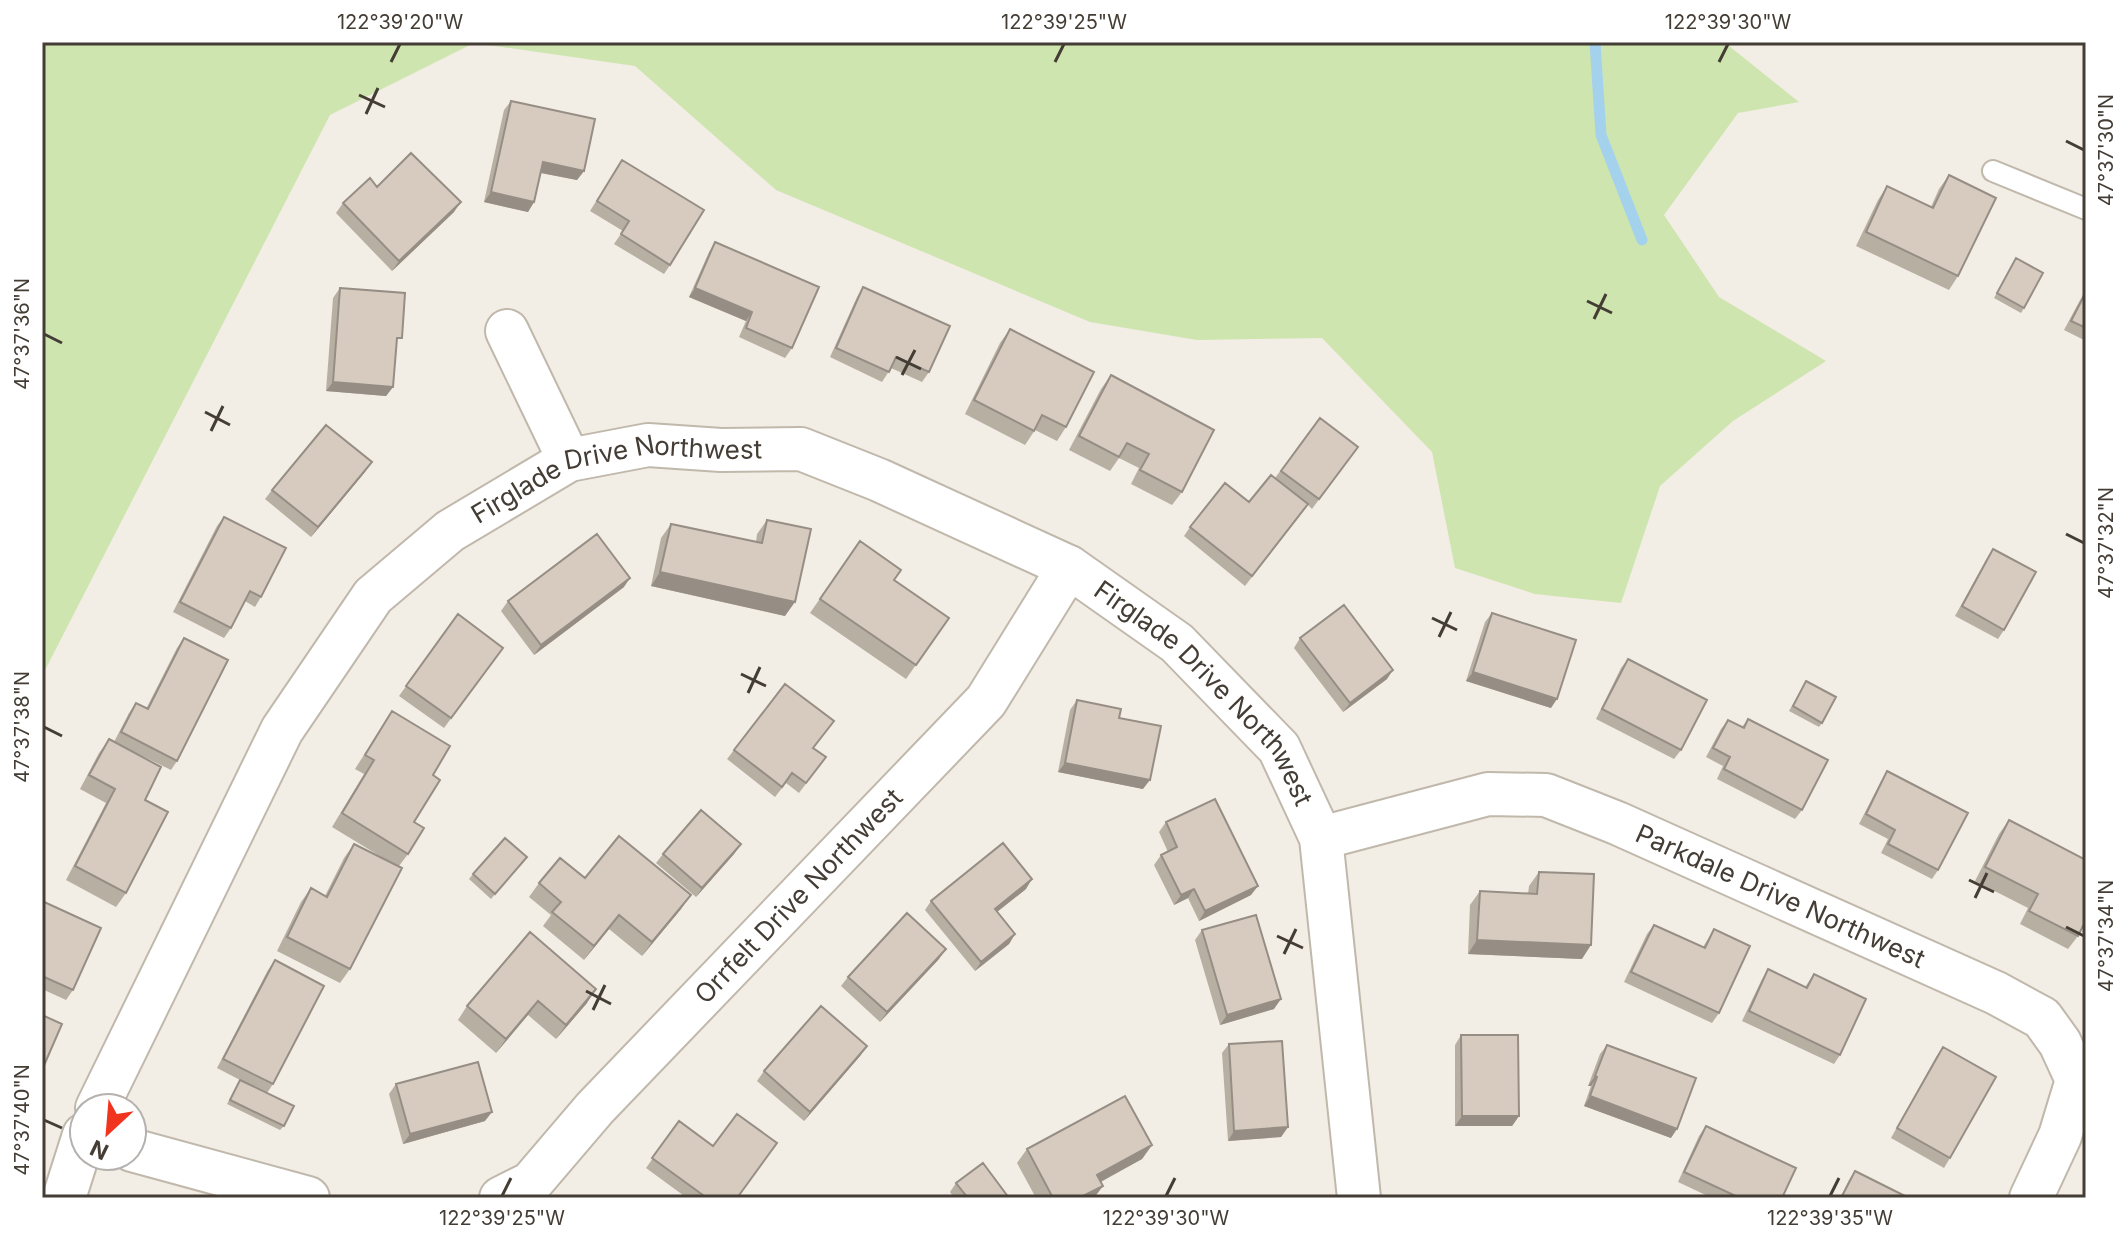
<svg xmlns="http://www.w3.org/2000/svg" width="2128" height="1240" font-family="Inter,sans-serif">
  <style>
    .green { fill: #cfe5af }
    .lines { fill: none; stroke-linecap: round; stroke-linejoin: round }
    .stream { stroke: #a4d2ec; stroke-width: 11 }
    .service-casing { stroke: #c0b8ab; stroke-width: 24 }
    .minor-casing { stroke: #c0b8ab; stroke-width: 46 }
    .service { stroke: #fff; stroke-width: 20 }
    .minor { stroke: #fff; stroke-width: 42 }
    .wall { fill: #b8afa3 }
    .shaded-wall { fill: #968e85 }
    .building { fill: #d6cbbe; stroke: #968e85; stroke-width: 2 }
    .ticks { fill: none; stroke: #443d35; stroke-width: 3 }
    .labels { text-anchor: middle; stroke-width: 7; stroke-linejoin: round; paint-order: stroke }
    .street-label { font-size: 26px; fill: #443d35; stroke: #fff }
    .neatline { fill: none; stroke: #443d35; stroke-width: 3 }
    .ticks-label { font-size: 20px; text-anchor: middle; fill: #443d35 }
  </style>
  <rect width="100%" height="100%" fill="#f2ede5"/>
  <path class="green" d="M42 42H1724L1799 102 1738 113 1664 215 1719 297 1826 361 1733 421 1660 486 1621 603 1535 594 1455 568 1432 452 1322 338 1197 340 1090 322 776 190 635 66 474 43 330 115 42 676Z"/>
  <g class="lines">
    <path class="stream" d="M1595 42 1601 135 1642 240"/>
    <defs>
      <path id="service" d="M1993 171 2086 209"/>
      <g id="minor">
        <path d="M507 331 569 460"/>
        <path id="s1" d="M1321 838 1488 794 1546 795 1617 823 1996 993 2042 1018 2060 1043 2077 1080 2060 1136 2031 1198"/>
        <path id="s2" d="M97 1108 282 730 373 596 450 531 569 460 648 445 721 450 801 449 879 480 1069 567 1177 643 1279 748 1321 838 1359 1198"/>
        <path d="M132 1150 308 1198"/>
        <path d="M64 1198 84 1135"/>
        <path id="s3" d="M501 1198 531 1183 595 1108 986 701 1069 567"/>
      </g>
    </defs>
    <use href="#service" class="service-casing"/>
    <use href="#minor" class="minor-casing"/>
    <use href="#service" class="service"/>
    <use href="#minor" class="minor"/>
  </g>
  <path class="wall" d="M511 101 584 171 577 180 541 173 534 202 528 212 484 202 504 110Z
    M622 160 670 265 664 274 614 244 623 231 590 211Z
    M1949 175 1958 276 1949 290 1856 246 1878 200 1887 186 1931 207 1939 189Z
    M377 187 454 212 392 271 336 213 343 203Z
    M715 242 792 348 785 358 739 337 746 321 689 297 709 252Z
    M2016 258 2024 308 2021 313 1994 298Z
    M863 287 929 372 922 382 891 368 882 382 830 357 857 297Z
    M340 288 396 346 393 387 386 396 326 391 333 298Z
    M2086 289V341L2064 330Z
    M1010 329 1066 427 1057 441 1035 430 1025 445 965 414 1000 343Z
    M1111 375 1182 492 1172 505 1131 484 1139 468 1119 458 1110 471 1069 450 1101 389Z
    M1320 418 1358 447 1312 509 1308 505 1245 586 1184 536 1190 527 1249 502 1275 478Z
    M365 472 311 537 265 499 272 490Z
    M224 517 261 597 255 607 245 601 231 628 224 638 173 612 217 526Z
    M767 520 785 616 651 586 661 538 671 524 756 542 757 534Z
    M860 541 894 580 949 618 906 679 810 613Z
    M1993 549 2004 630 1998 639 1955 616 1987 558Z
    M624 587 534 655 501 611 508 601Z
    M1492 613 1551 708 1466 681 1485 622Z
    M458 614 503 648 444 728 399 696Z
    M184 638 177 761 171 770 114 742 145 800 126 893 116 907 66 880 106 803 80 789 99 753 109 739 114 742 129 713 136 703 146 709 177 648Z
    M1300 638 1387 679 1343 712 1294 648Z
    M1628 659 1681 750 1674 759 1596 719 1621 668Z
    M1806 681 1822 723 1819 727 1789 711Z
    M1077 700 1119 718 1143 789 1058 772 1070 710Z
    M392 711 433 775 414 822 408 854 399 866 350 969 340 983 277 951 301 902 311 888 325 896 344 858 354 844 383 858 332 827 364 774 355 769Z
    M1748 719 1802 810 1795 819 1717 779 1723 766 1706 757 1721 729 1728 720 1742 727Z
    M814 748 826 757 799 793 786 783 775 797 727 759 734 750Z
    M1887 771 1938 870 1932 879 1881 853 1888 839 1859 824 1881 781Z
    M2009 820 2078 936 2068 949 2020 924 2028 908 1975 881 1999 834Z
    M1166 822 1251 895 1199 921 1188 898 1174 905 1154 865 1161 855 1168 852 1159 832Z
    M741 844 734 854 696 897 656 863 663 854Z
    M527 857 491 899 469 879 473 874Z
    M1539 872 1582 959 1468 954 1470 905 1480 891 1528 894 1529 886Z
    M585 878 681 909 642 956 609 929 584 960 543 926 551 915 529 897 539 883Z
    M1026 889 997 912 1015 934 1009 944 975 971 925 910 931 901Z
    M42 901 73 990 66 1000 42 989Z
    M1654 925 1703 947 1714 929 1719 1013 1712 1023 1624 982 1647 934Z
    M1202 930 1274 1009 1220 1025 1195 940Z
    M530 932 587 1003 556 1039 528 1015 496 1053 458 1020 467 1006Z
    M939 959 880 1022 841 986 848 977Z
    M275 960 273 1084 267 1093 284 1126 280 1130 227 1104 240 1080 217 1068 268 970Z
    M1768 969 1805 987 1814 974 1840 1055 1834 1064 1742 1021 1762 979Z
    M1461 1035 1519 1116 1512 1126H1455V1045Z
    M1229 1044 1288 1127 1281 1137 1228 1141 1222 1053Z
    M1607 1045 1671 1138 1584 1106 1591 1086H1588L1600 1054Z
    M867 1046 860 1056 804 1121 757 1081 764 1071Z
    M1943 1047 1950 1158 1944 1168 1891 1138 1936 1057Z
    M396 1084 485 1121 403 1144 389 1094Z
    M679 1121 738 1198H687L646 1168Z
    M1706 1126 1782 1198H1712L1678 1182 1699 1136Z
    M1152 1145 1142 1159 1101 1182 1094 1198H1036L1017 1163 1027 1149Z
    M1855 1171 1909 1198H1840L1849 1180Z
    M956 1183 1009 1198H954L950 1192Z"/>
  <path class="shaded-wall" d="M543 162 584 171 577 180 536 172Z
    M491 192 534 202 528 212 484 202Z
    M461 202 454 212 392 271 399 261Z
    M695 288 752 312 746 321 689 297Z
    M333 382 393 387 386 396 326 391Z
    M372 462 365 472 311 537 318 527Z
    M660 572 795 602 785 616 651 586Z
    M630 578 624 587 534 655 541 645Z
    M1393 670 1387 679 1343 712 1350 703Z
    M1473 672 1557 699 1551 708 1466 681Z
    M1065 763 1150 780 1143 789 1058 772Z
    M741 844 734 854 696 897 702 888Z
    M1032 879 1026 889 988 919 995 909Z
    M1258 886 1251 895 1199 921 1205 911Z
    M1194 889 1188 898 1174 905 1181 895Z
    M691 895 681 909 642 956 652 942Z
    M619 915 609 929 584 960 594 946Z
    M1015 934 1009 944 975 971 981 962Z
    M1477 940 1591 945 1582 959 1468 954Z
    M946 949 939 959 880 1022 887 1012Z
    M596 989 587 1003 556 1039 566 1025Z
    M1281 999 1274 1009 1220 1025 1227 1015Z
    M538 1001 528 1015 496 1053 506 1039Z
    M867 1046 860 1056 804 1121 810 1112Z
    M1595 1076 1597 1077 1591 1086H1588Z
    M1590 1096 1677 1129 1671 1138 1584 1106Z
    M492 1112 485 1121 403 1144 410 1134Z
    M1462 1116H1519L1512 1126H1455Z
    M1288 1127 1281 1137 1228 1141 1234 1131Z
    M1152 1145 1142 1159 1087 1189 1097 1175Z
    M1103 1186 1094 1198H1079Z"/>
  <path class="building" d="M511 101 595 119 584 171 543 162 534 202 491 192Z
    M411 153 461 202 399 261 343 203 370 178 377 187Z
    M622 160 704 210 670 265 621 234 629 221 597 201Z
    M1949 175 1996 198 1958 276 1866 232 1887 186 1933 208Z
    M715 242 819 287 792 348 746 328 752 312 695 288Z
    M2016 258 2043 273 2024 308 1997 293Z
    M863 287 950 326 929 372 896 357 889 372 836 348Z
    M340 288 405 293 402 338H397L393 387 333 382Z
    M2086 292V328L2071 321Z
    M1010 329 1094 372 1066 427 1042 415 1034 431 974 400Z
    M1111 375 1214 430 1182 492 1140 470 1149 454 1127 443 1119 457 1079 436Z
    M1320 418 1358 447 1319 499 1281 471Z
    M326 425 372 462 318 527 272 490Z
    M1271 475 1308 504 1252 576 1190 527 1225 483 1249 502Z
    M224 517 286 548 261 597 250 591 231 628 180 602Z
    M767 520 811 529 795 602 660 572 671 524 762 543Z
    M597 534 630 578 541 645 508 601Z
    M860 541 901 570 894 580 949 618 916 665 820 599Z
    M1993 549 2036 572 2004 630 1962 606Z
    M1344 605 1393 670 1350 703 1300 638Z
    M1492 613 1576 640 1557 699 1473 672Z
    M458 614 503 648 451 718 406 686Z
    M184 638 228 660 177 761 121 732 136 703 148 709Z
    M1628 659 1707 700 1681 750 1602 709Z
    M1806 681 1836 697 1822 723 1793 706Z
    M785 684 834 721 813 748 826 757 806 783 792 773 782 787 734 750Z
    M1077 700 1121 709 1119 718 1161 726 1150 780 1065 763Z
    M392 711 450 746 433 775 440 780 414 822 424 828 408 854 342 813 374 760 365 755Z
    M1748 719 1828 760 1802 810 1724 769 1730 757 1713 748 1728 720 1744 728Z
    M109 739 161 767 145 800 168 812 126 893 75 866 115 789 89 775Z
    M1887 771 1968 813 1938 870 1888 844 1895 830 1866 814Z
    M1215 799 1258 886 1205 911 1194 889 1181 895 1161 855 1177 847 1166 822Z
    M701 810 741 844 702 888 663 854Z
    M2009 820 2086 860V920L2078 936 2029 911 2038 894 1985 867Z
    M619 836 691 895 652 942 619 915 594 946 552 912 561 902 539 883 560 858 585 878Z
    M505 838 527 857 495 894 473 874Z
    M1003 843 1032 879 995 909 1015 934 981 962 931 901Z
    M354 844 402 868 350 969 287 937 311 888 327 897Z
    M1539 872 1594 874 1591 945 1477 940 1480 891 1537 894Z
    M42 901 101 928 73 990 42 976Z
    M907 913 946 949 887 1012 848 977Z
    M1256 915 1281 999 1227 1015 1202 930Z
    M1654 925 1705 948 1714 929 1750 946 1719 1013 1631 972Z
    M530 932 596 989 566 1025 538 1001 506 1039 467 1006Z
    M275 960 324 986 273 1084 223 1059Z
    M1768 969 1807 988 1814 974 1866 999 1840 1055 1749 1011Z
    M821 1006 867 1046 810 1112 764 1071Z
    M42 1015 62 1024 42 1070Z
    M1461 1035H1518L1519 1116H1462Z
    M1282 1041 1288 1127 1234 1131 1229 1044Z
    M1607 1045 1696 1078 1677 1129 1590 1096 1597 1077 1595 1076Z
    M1943 1047 1996 1077 1950 1158 1897 1128Z
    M478 1062 492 1112 410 1134 396 1084Z
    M240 1080 294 1106 284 1126 230 1100Z
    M1125 1096 1152 1145 1097 1175 1103 1186 1079 1198H1053L1027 1149Z
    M737 1114 777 1143 737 1198H707L652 1158 679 1121 713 1146Z
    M1706 1126 1796 1168 1782 1198H1740L1684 1172Z
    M983 1163 1009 1198H968L956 1183Z
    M1855 1171 1909 1198H1841Z"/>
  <path class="ticks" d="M391 62 400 44M1055 62 1064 44M1719 62 1728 44M359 95 385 107M366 114 378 88M2066 141 2084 150M1587 301 1612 313M1594 319 1606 294M44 334 62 343M896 357 921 369M902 375 915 350M205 412 230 425M211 431 223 406M2066 534 2084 543M1432 618 1457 630M1439 637 1451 612M741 674 766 686M748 693 760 667M44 727 62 736M1969 880 1994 892M1975 898 1987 873M2066 927 2084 936M1277 936 1303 948M1284 954 1296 929M586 991 611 1004M593 1010 605 985M44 1120 62 1128M502 1196 511 1178M1166 1196 1175 1178M1830 1196 1839 1178"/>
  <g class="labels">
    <g class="street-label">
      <text dy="9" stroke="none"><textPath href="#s2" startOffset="864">Firglade Drive Northwest</textPath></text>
      <text dy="9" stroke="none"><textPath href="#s2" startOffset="1536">Firglade Drive Northwest</textPath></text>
      <text dy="9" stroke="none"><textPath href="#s3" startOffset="426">Orrfelt Drive Northwest</textPath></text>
      <text dy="9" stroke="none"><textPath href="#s1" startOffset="486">Parkdale Drive Northwest</textPath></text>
    </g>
  </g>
  <rect width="2128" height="1240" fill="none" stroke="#ffffff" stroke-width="88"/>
  <g transform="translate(108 1132) rotate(206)"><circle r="38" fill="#ffffff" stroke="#b4b1ae" stroke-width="2"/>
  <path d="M0-6L14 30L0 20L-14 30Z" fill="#f0341e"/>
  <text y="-12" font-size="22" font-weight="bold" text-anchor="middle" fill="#443d35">N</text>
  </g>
  <rect x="44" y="44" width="2040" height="1152" class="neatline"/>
  <g class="ticks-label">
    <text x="400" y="29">122°39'20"W</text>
    <text x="1064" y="29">122°39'25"W</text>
    <text x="1728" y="29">122°39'30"W</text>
    <text transform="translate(2106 150) rotate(-90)" y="7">47°37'30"N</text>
    <text transform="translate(22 334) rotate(-90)" y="7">47°37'36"N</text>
    <text transform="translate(2106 543) rotate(-90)" y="7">47°37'32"N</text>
    <text transform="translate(22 727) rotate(-90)" y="7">47°37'38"N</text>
    <text transform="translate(2106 936) rotate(-90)" y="7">47°37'34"N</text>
    <text transform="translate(22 1120) rotate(-90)" y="7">47°37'40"N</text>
    <text x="502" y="1225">122°39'25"W</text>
    <text x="1166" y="1225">122°39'30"W</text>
    <text x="1830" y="1225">122°39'35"W</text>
  </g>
</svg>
